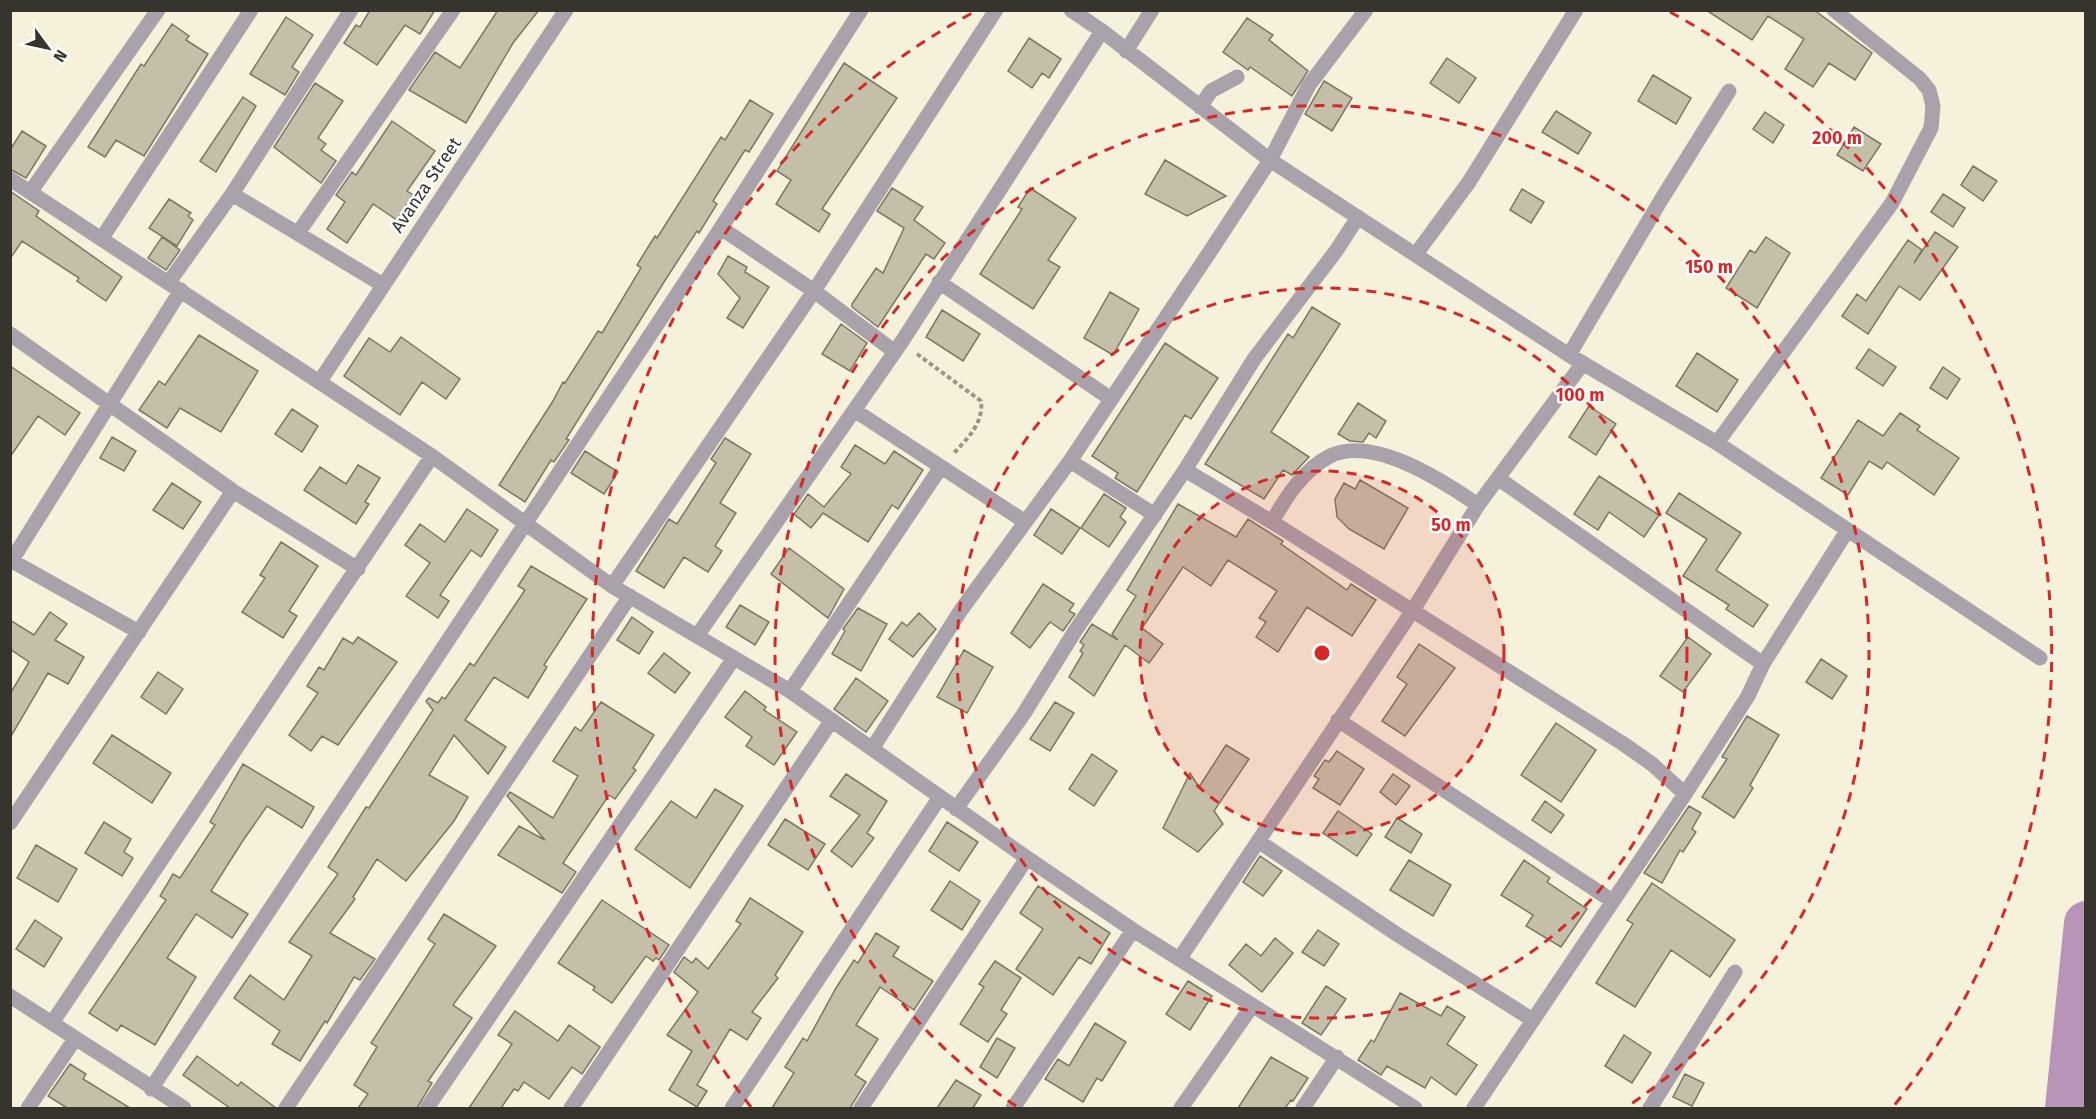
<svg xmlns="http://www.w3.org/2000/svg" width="2096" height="1119" font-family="'Fira Sans',sans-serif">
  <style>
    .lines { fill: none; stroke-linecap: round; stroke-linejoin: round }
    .river { stroke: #b894b8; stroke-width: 44 }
    .building { fill: #c4bfa9; stroke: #7c7763; stroke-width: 1.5 }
    .path { stroke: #9a9787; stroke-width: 4; stroke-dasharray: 4.5 3; stroke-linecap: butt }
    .minor { stroke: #aaa2aa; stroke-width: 15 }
    .ring { fill: none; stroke: #d62828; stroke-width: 3; stroke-dasharray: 10 8 }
    .labels { text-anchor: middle; stroke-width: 5; stroke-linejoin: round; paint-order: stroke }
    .street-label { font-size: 18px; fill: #36342c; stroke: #fff }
    .centre { fill: #d62828; stroke: #fff; stroke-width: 3 }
    .ring-label { font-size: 18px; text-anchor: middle; font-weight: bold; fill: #d62828; stroke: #fff; stroke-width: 5; stroke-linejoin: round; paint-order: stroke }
  </style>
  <rect width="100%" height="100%" fill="#f6f1da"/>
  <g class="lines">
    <path class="river" d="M2067 1108 2086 923"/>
  </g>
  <path class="building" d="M370 10H435L420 34 405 25 377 65 344 43 356 25 360 27Z
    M498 10H539L513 43 466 123 409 90 435 52 460 68Z
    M1706 10H1814L1872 53 1855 80 1829 63 1813 87 1785 69 1804 39 1768 16 1752 40Z
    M286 17 313 35 292 67 299 72 285 95 250 74Z
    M1247 18 1273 35 1269 40 1308 71 1292 96 1250 67 1248 70 1223 52Z
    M172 24 189 36 186 40 208 54 144 156 116 140 105 157 88 147 141 64 144 66Z
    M1029 38 1061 59 1049 78 1042 73 1032 88 1008 71Z
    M1447 58 1476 78 1459 103 1430 83Z
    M844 63 897 98 822 209 830 214 819 232 776 204 791 180 777 171Z
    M1653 75 1691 98 1676 124 1638 101Z
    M1324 81 1352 98 1332 131 1305 114Z
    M315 83 343 101 318 138 326 144 321 150 336 161 321 183 274 147Z
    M243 97 256 106 216 172 200 161Z
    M750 100 773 114 749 152 745 150 713 201 717 204 699 233 697 231 664 282 566 439 569 440 554 462 551 460 525 502 499 485 553 401 563 382 565 383 598 331 602 333 641 268 637 265 655 236 657 238 721 137 725 140Z
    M1556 111 1591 133 1578 154 1542 132Z
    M1765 112 1784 125 1773 143 1753 129Z
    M392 121 435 151 407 191 413 195 397 220 373 204 347 243 327 229 345 202 336 195 352 172 356 175Z
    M1854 127 1881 144 1863 171 1837 155Z
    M22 131 46 146 26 178 10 169V150Z
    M1165 160 1226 196 1187 216 1145 194Z
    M1973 166 1997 181 1983 201 1961 185Z
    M892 188 923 207 914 220 945 243 934 259 926 254 878 327 852 307V304L876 268 883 273 904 228 877 211Z
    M1030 188 1076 218 1048 260 1060 267 1033 309 980 274 1022 209 1018 207Z
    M1522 189 1544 202 1531 223 1510 210Z
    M10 191 39 211 36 216 122 277 106 301 77 281 79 278 22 241 10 259Z
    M1943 194 1965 208 1953 227 1931 212Z
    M169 199 191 213 188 216 193 220 177 246 149 228Z
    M1935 232 1958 247 1920 300 1899 286 1868 334 1842 316 1857 294 1866 301 1908 240 1922 250 1914 263Z
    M162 237 180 250 166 270 148 258Z
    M1766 237 1790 253 1757 308 1726 288 1750 250 1755 253Z
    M728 256 747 267 745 272 769 287 743 328 727 318 740 298 718 274Z
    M1110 292 1139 309 1113 355 1084 338Z
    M1312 307 1340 324 1271 432 1309 457 1292 475 1283 470 1264 499 1205 464 1288 334 1293 338Z
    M942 310 980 334 963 361 926 337Z
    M841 324 867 343 850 371 822 354Z
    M199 335 258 371 221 432 180 408 167 428 139 410 159 381 165 385Z
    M401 337 460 379 446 399 422 382 400 415 344 376 369 338 390 352Z
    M1165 343 1218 378 1191 419 1185 415 1137 492 1115 478 1118 473 1092 456Z
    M1869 349 1896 367 1883 386 1856 368Z
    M1697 353 1738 380 1717 412 1676 386Z
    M10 366 80 413 65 435 38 416 10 457Z
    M1943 367 1960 379 1947 399 1930 388Z
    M1358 403 1386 421 1376 438 1369 433 1363 442 1350 441 1338 434Z
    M1589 406 1616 424 1596 455 1569 437Z
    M292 409 318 426 302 452 275 434Z
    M1900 413 1920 426 1917 430 1959 458 1934 495 1887 462 1882 469 1869 461 1848 495 1821 478 1858 420 1883 436Z
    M112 437 136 451 124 471 100 458Z
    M725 438 751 454 720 503 736 513 715 546 722 551 708 572 684 557 664 588 636 571 669 519 677 524 716 463 711 459Z
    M855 445 885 464 894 451 923 470 898 509 892 505 868 542 823 513 811 528 794 514 808 494 824 507 851 474 841 467Z
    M585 451 618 472 604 494 571 473Z
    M358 465 380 478 365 502 369 504 356 524 304 490 320 467 346 484Z
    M1599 476 1659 515 1644 537 1609 512 1598 530 1574 514Z
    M1360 480 1408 508 1384 549 1349 529 1337 517 1335 499 1344 483 1355 489Z
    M172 483 201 502 183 529 153 510Z
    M1679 493 1741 533 1716 570 1768 605 1753 627 1726 609 1729 605 1683 576 1707 539 1666 513Z
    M1104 494 1126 508 1120 517 1126 522 1109 547 1081 528Z
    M1178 504 1236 537 1248 519 1283 541 1281 544 1347 590 1351 584 1376 600 1352 636 1307 607 1278 652 1256 637 1266 622 1259 618 1277 591 1228 560 1211 586 1183 567 1142 628 1163 644 1149 663 1125 645 1094 696 1069 677 1083 653 1080 651 1084 645 1080 642 1092 624 1118 640 1112 634 1136 596 1127 590Z
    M467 509 498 530 481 557 471 550 440 595 449 601 438 618 406 596 430 563 405 545 420 524 445 542Z
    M1051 509 1080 528 1062 554 1034 535Z
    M281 542 318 566 289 611 297 616 283 638 242 612 265 578 260 575Z
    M789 548 844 589 828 618 771 574Z
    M531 566 587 599 544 665 547 667 528 698 494 677 465 720 506 747 488 774 454 735 429 775 468 797 454 821 406 881 377 859 353 897 355 899 330 933 375 959 360 980 354 977 327 1023 325 1021 300 1061 272 1044 280 1031 234 998 250 975 284 1000 312 956 289 942 338 874 328 867 366 807 369 808 433 710 426 701 429 698 438 703 442 697 445 699 470 663 474 666 525 590 518 586Z
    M1043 584 1074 604 1069 611 1075 614 1063 631 1050 622 1030 648 1011 633Z
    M740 605 769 622 755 645 726 627Z
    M858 608 887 624 861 671 832 654 845 631 843 629Z
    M50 612 67 624 55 640 84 657 68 684 48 673 10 738V694L29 662 10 649V620L34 635Z
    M919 613 936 629 913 657 889 639 902 622 907 626Z
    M632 617 653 632 639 654 617 640Z
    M358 637 397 662 338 745 322 736 311 751 289 735 318 693 307 686 319 667 324 670 343 638 353 644Z
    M1688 637 1711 654 1683 692 1660 676Z
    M1419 644 1455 668 1405 736 1382 721 1407 684 1397 677Z
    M964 650 993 667 967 713 937 697Z
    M664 653 690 673 675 693 648 673Z
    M1821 659 1847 676 1832 699 1806 682Z
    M158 672 183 689 166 714 141 697Z
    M856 678 888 701 866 732 834 709Z
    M745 691 766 707 764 710 797 732 774 765 746 746 752 737 725 717Z
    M601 702 654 735 633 768 636 770 615 799 609 795 563 863 576 872 562 893 498 855 519 826 545 840 507 796 510 792 553 818 578 776 553 761 575 727 581 731Z
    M1055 702 1074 713 1050 751 1030 739Z
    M1747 716 1779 735 1750 785 1753 788 1734 818 1702 797 1727 759 1722 757Z
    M1556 723 1596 750 1561 802 1521 775Z
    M112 735 171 773 152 803 93 763Z
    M1226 745 1249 759 1214 811 1223 824 1198 852 1163 828 1190 773 1199 787Z
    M1337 751 1364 769 1340 805 1313 788 1319 779 1314 776 1325 760 1329 762Z
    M1092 754 1117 771 1094 806 1069 789Z
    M243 764 314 807 302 828 267 806 242 842 211 891 248 914 232 938 196 914 167 958 196 977 155 1045 121 1025 117 1031 89 1013 166 900 160 896 173 874 180 878 215 825 210 822Z
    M846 774 887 801 867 833 874 838 852 867 831 851 860 815 830 796Z
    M1393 774 1410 786 1396 805 1380 792Z
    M715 789 743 806 690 888 635 849 671 801 696 818Z
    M1545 801 1564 815 1551 833 1532 820Z
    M1689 806 1701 813 1692 829 1696 832 1683 852 1680 850 1662 883 1644 873Z
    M1338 811 1372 834 1357 856 1323 833Z
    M1397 818 1422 834 1411 853 1385 837Z
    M785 819 825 844 808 870 768 845Z
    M104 822 131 839 124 852 133 858 122 876 85 853Z
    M947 822 978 842 959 871 929 851Z
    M36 845 77 869 58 902 17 878Z
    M1260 856 1282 871 1263 896 1243 882Z
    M1409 860 1451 885 1433 916 1390 890Z
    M1524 860 1550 878 1547 882 1587 909 1561 947 1526 926 1533 915 1501 895Z
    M950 881 980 901 962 930 931 910Z
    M1652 883 1735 940 1710 977 1671 950 1635 1007 1596 983 1633 924 1627 920Z
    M1038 886 1110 933 1091 964 1079 957 1053 995 1016 969 1043 929 1020 913Z
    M750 898 803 932 775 975 778 978 752 1012 761 1018 747 1040 730 1029 697 1085 707 1091 697 1107 669 1090 692 1051 667 1035 698 992 674 972 684 957 692 963 696 958 708 969 741 924 736 921Z
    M602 900 669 945 659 960 656 958 653 961 646 956 612 1003 593 990 595 987 558 963Z
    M444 914 496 946 453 1005 472 1018 428 1081 432 1083 417 1108H358L368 1094 354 1085 377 1047 371 1043 435 944 428 939Z
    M35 920 62 938 44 967 16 949Z
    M1318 930 1339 944 1324 966 1302 952Z
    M876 933 899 947 893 956 933 981 914 1010 880 987 856 1025 878 1039 855 1075 866 1082 850 1108H772L794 1073 785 1067 803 1038 807 1041 836 988 854 960 858 963Z
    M1275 938 1293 953 1262 992 1229 965 1246 944 1261 956Z
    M995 961 1021 978 1001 1010 1007 1014 988 1042 960 1024 984 987 979 984Z
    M1188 981 1212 996 1190 1030 1166 1014Z
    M1326 986 1346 999 1321 1035 1302 1023Z
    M1400 993 1441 1016 1447 1006 1465 1017 1447 1044 1477 1065 1456 1095 1431 1077 1425 1088 1387 1066 1381 1075 1358 1060 1371 1040 1374 1042Z
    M515 1011 558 1041 569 1025 600 1047 582 1074 572 1067 549 1099 524 1082 518 1091 514 1089 501 1108H469L512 1044 498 1035Z
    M1095 1023 1126 1042 1102 1081 1097 1078 1083 1102 1045 1079 1058 1059 1069 1066Z
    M1624 1035 1651 1053 1632 1083 1605 1066Z
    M997 1038 1015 1048 997 1078 980 1067Z
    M197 1056 238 1086 241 1082 276 1108H230L183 1075Z
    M1271 1057 1308 1078 1293 1101 1291 1100 1285 1108H1238Z
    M70 1064 86 1074 83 1079 130 1108H67L48 1096Z
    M1685 1074 1704 1083 1692 1106 1673 1097Z
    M956 1080 981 1095 973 1108H937Z"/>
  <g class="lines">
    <path class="path" d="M917 354 981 401C984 423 967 439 953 454"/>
    <path class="minor" d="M1071 10 1102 31 1270 160 1569 355 1717 443 2040 658
      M1126 51 1152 10
      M1200 107 1211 91 1237 77
      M10 179 432 456 612 586 790 691 1027 858 1133 930 1415 1108
      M31 191 158 10
      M232 194 383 285
      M721 228 814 291 895 352
      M298 233 453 10
      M102 238 251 10
      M1416 254 1469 182 1576 10
      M169 282 232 194 351 10
      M939 282 1111 399
      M10 334 233 491 358 569
      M1569 355 1661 200 1729 91
      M320 381 566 10
      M854 410 1024 521
      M1717 443 1892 203 1931 128 1933 106 1929 90 1919 78 1834 10
      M1070 461 1155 515
      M1185 470 1272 522 1622 743 1652 764 1685 794
      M1499 479 1763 664
      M1272 522C1286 497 1303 470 1330 456 1373 435 1443 481 1478 505
      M12 561 139 632
      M10 563 181 290
      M612 586 814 291 996 10
      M697 636 901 343 1102 31
      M790 691 941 467
      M1338 720 1611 900
      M872 749 961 610 1070 461 1211 250 1270 160 1309 85 1366 10
      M956 809 1023 715 1075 631 1185 470 1254 359 1336 251 1358 217
      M10 823 233 491
      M1258 841 1398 935 1533 1020
      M1180 958 1413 610 1478 505 1583 363
      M10 996 184 1108
      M52 1023 432 456
      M151 1089 721 228 861 10
      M28 1108 75 1039
      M286 1108 630 596
      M427 1108 734 658
      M571 1108 832 720
      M732 1108 940 797
      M861 1108 1027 858
      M1013 1108 1133 930
      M1181 1108 1252 1006
      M1303 1108 1337 1057
      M1474 1108 1685 794 1748 696 1763 664 1847 531
      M1650 1108 1735 972"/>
  </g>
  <circle cx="1322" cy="653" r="182" fill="#d62828" fill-opacity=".12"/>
  <g class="ring">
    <circle cx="1322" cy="653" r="182"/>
    <circle cx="1322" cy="653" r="365"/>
    <path d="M1016 1106A547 547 0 1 1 1628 1106"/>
    <path d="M751 1107A729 729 0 0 1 974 12M1670 12A729 729 0 0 1 1893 1107"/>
  </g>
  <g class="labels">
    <g class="street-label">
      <text transform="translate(426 185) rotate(-56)" y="6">Avanza Street</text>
    </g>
  </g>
  <circle cx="1322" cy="653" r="9" class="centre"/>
  <g class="ring-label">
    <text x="1837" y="144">200 m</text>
    <text x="1709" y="273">150 m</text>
    <text x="1580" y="401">100 m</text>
    <text x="1451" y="531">50 m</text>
  </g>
  <rect width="2096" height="1119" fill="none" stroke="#36342c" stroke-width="24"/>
  <g transform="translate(48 48) rotate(123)" stroke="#ffffff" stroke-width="4.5" paint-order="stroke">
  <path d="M0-4.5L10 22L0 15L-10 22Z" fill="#36342c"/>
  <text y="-9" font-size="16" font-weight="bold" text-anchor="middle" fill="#36342c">N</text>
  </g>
</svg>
